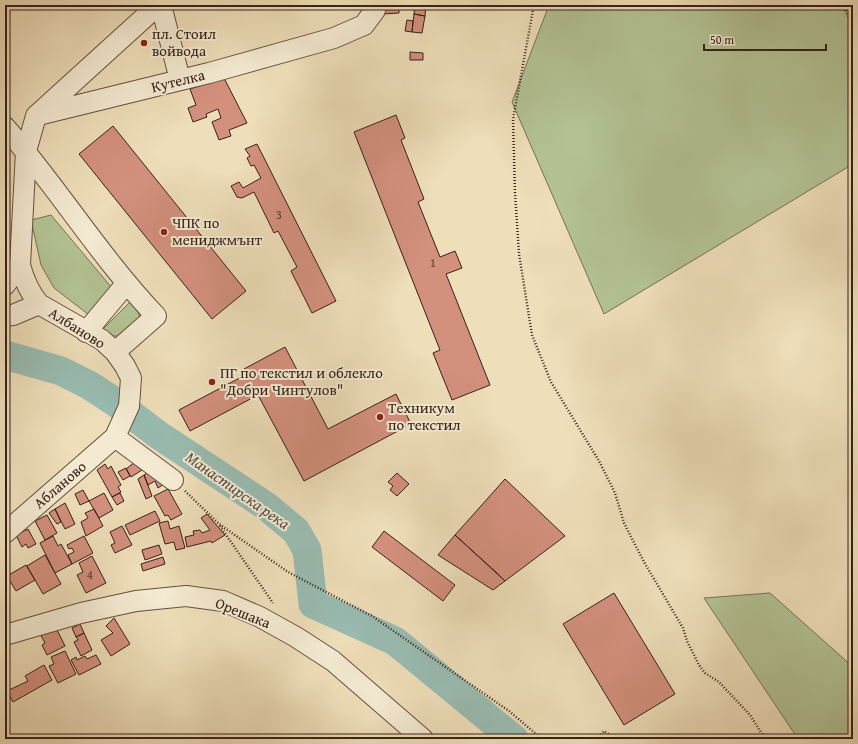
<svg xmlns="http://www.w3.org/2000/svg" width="858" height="744" font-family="'Gentium Book Plus',serif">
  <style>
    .green { fill: #b3c294; stroke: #757256 }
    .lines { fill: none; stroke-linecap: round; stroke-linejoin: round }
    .river { stroke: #99bcb2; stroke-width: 29 }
    .building { fill: #d3907d; stroke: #372119 }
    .minor-casing { stroke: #655041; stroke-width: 22 }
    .path { stroke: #372119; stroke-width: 2.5; stroke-dasharray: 1 2; stroke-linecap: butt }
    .minor { stroke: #f4ead2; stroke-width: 20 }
    .poi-dot { fill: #8f2418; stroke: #f4ead2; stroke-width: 1.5 }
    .labels { text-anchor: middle; stroke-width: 4; stroke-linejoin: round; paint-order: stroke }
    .number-label { font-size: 13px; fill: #5e3d32 }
    .poi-label { font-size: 15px; fill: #372119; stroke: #f4ead2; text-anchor: start }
    .street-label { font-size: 15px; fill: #372119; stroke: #f4ead2 }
    .water-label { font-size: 16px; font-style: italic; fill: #545047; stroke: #f4ead2 }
  </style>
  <rect width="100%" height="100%" fill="#eedeb9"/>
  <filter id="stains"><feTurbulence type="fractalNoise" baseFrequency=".005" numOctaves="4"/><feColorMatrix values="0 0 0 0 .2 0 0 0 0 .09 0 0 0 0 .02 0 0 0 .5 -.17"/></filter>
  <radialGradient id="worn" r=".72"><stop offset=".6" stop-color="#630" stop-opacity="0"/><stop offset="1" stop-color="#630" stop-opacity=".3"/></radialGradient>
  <path class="green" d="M549 5H853V164L604 314 512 102Z
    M51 215 112 288 89 315 54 288 41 265 31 220Z
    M130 302 138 311 140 318C127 331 120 344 102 330Z
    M770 593 853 667V739H798L704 598Z"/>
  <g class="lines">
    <path class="river" d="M5 355 61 371 89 385 112 400 160 436 266 506 296 531 307 550 313 604 395 641 514 739"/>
  </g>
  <path class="building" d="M384 5H399V13L383 14Z
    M415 5H426L425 16 414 14Z
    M414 14 425 16 422 33 412 32Z
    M407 20 413 21 412 32 405 31Z
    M410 52 423 53V60H410Z
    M224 78 247 123 229 130 231 136 219 140 212 122 221 118 218 109 206 114 207 117 193 122 188 108 196 105 190 89Z
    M396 115 405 138 401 140 424 199 418 202 440 257 455 251 462 268 446 274 490 385 452 400 433 353 440 350 354 132Z
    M113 126 246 291 212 319 79 154Z
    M257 144 336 301 312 313 291 271 297 267 278 231 274 233 254 192 242 198 237 197 231 186 239 182 243 188 261 178 254 165 251 166 247 158 250 156 245 149Z
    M285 347 328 429 396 394 411 424 304 481 258 395 190 431 179 410 247 374 244 369Z
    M135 462 142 470 131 477 126 469Z
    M105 464 108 469 111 466 121 485 118 487 121 492 112 497 97 470Z
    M126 468 130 476 123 480 118 472Z
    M155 469 164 484 158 488 155 481 148 485 144 475Z
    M397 473 409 484 397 496 390 490 393 486 388 482Z
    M144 475 152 496 146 499 138 479Z
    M505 479 565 536 505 581 455 535Z
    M168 489 182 514 171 520 168 515 165 516 154 496Z
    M83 490 89 501 80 505 75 494Z
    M104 493 113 510 99 518 89 501Z
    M120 493 124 501 117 505 112 497Z
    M65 503 75 524 65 529 55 509Z
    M55 509 61 522 57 524 49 513Z
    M94 509 103 526 86 536 81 522 88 518 85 513Z
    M155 511 160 521 130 535 125 525Z
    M207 514 225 535 212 543 211 541 187 547 185 537 194 535 193 531 200 530 202 533 210 530 201 518Z
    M47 515 57 533 45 540 35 521Z
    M168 521 170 529 179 526 185 548 176 550 174 542 165 544 159 523Z
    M122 526 132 545 115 553 111 545 115 543 110 532Z
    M28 529 36 544 28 548 26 544 22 547 16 535Z
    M384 531 455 585 443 601 372 547Z
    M455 535 498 574 505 581 493 590 438 555Z
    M53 536 58 546 61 544 72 564 55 573 40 543Z
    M84 536 93 553 72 564 68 555 74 552 72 548 69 549 67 545Z
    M159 545 162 554 145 560 142 550Z
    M45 555 61 584 43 594 27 566Z
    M92 556 106 583 86 593 77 575 83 572 79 563Z
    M163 557 165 564 143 571 141 564Z
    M26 565 35 580 16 591 7 576Z
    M614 593 675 694 624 725 563 624Z
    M114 618 130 644 111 656 101 640 113 633 106 626Z
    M80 624 84 633 76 637 72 628Z
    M55 626 65 646 47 655 42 645 45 643 40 634Z
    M84 633 92 650 81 656 74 642 78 640 76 637Z
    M65 651 76 674 58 683 49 666 54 664 51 657Z
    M96 655 101 664 79 675 71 660 76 657 77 660 85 656 87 659Z
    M44 665 52 680 13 702 7 691 28 681 25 676Z"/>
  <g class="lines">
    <defs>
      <path id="minor" d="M161 5 180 80
        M38 115 209 73 334 38 364 25 375 10 376 5
        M5 127C58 188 100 257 156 316L115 352
        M5 285 20 265
        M5 316 13 315 39 304
        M86 332 126 284
        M115 437 173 480
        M5 533 115 437 129 406 131 378 125 366 115 352 102 340 39 304C29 292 24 280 20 265L26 151 36 116 158 5
        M5 635 81 613 136 601 186 596 223 601 260 617 296 637 333 661 423 739"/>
    </defs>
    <use href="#minor" class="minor-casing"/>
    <path class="path" d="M534 5 513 119 515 193 519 254 532 335 551 382 599 461 615 493 624 523 644 562 683 628 687 641 699 665 705 673 719 682 750 715 762 734
      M843 5 853 27
      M185 491 219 524 288 572 372 616 509 711 542 739
      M220 526 273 603
      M597 739 604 731 616 739
      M762 739V734L774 739"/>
    <use href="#minor" class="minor"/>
  </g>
  <g class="poi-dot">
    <circle cx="144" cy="43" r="4"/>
    <circle cx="164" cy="232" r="4"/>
    <circle cx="212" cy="382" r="4"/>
    <circle cx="380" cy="417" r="4"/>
  </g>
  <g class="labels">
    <g class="number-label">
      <text x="279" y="219">3</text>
      <text x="433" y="267">1</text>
      <text x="90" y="579">4</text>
    </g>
    <g class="poi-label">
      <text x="152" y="39">пл. Стоил<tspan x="152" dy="17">войвода</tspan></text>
      <text x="172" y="228">ЧПК по<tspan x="172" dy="17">мениджмънт</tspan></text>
      <text x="220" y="378">ПГ по текстил и облекло<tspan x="220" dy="17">"Добри Чинтулов"</tspan></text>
      <text x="388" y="413">Техникум<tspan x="388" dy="17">по текстил</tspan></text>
    </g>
    <g class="street-label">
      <text transform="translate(178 81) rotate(-14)" y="5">Кутелка</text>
      <text transform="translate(77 328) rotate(32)" y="5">Албаново</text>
      <text transform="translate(60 485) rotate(-41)" y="5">Абланово</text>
      <text transform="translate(243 613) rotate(22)" y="5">Орешака</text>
    </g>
    <g class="water-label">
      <text transform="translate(238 490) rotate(35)" y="6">Манастирска река</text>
    </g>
  </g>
  <rect width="858" height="744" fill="none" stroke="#eedeb9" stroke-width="20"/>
  <rect x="6" y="6" width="846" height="732" fill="none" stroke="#372119" stroke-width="2"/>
  <rect x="10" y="10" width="838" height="724" fill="none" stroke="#372119"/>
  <path d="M704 44v6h122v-6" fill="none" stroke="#372119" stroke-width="2"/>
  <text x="710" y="44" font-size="12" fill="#372119" stroke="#f4ead2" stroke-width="3" paint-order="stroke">50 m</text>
  <rect width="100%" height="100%" filter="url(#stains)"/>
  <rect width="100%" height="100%" fill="url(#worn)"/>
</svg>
